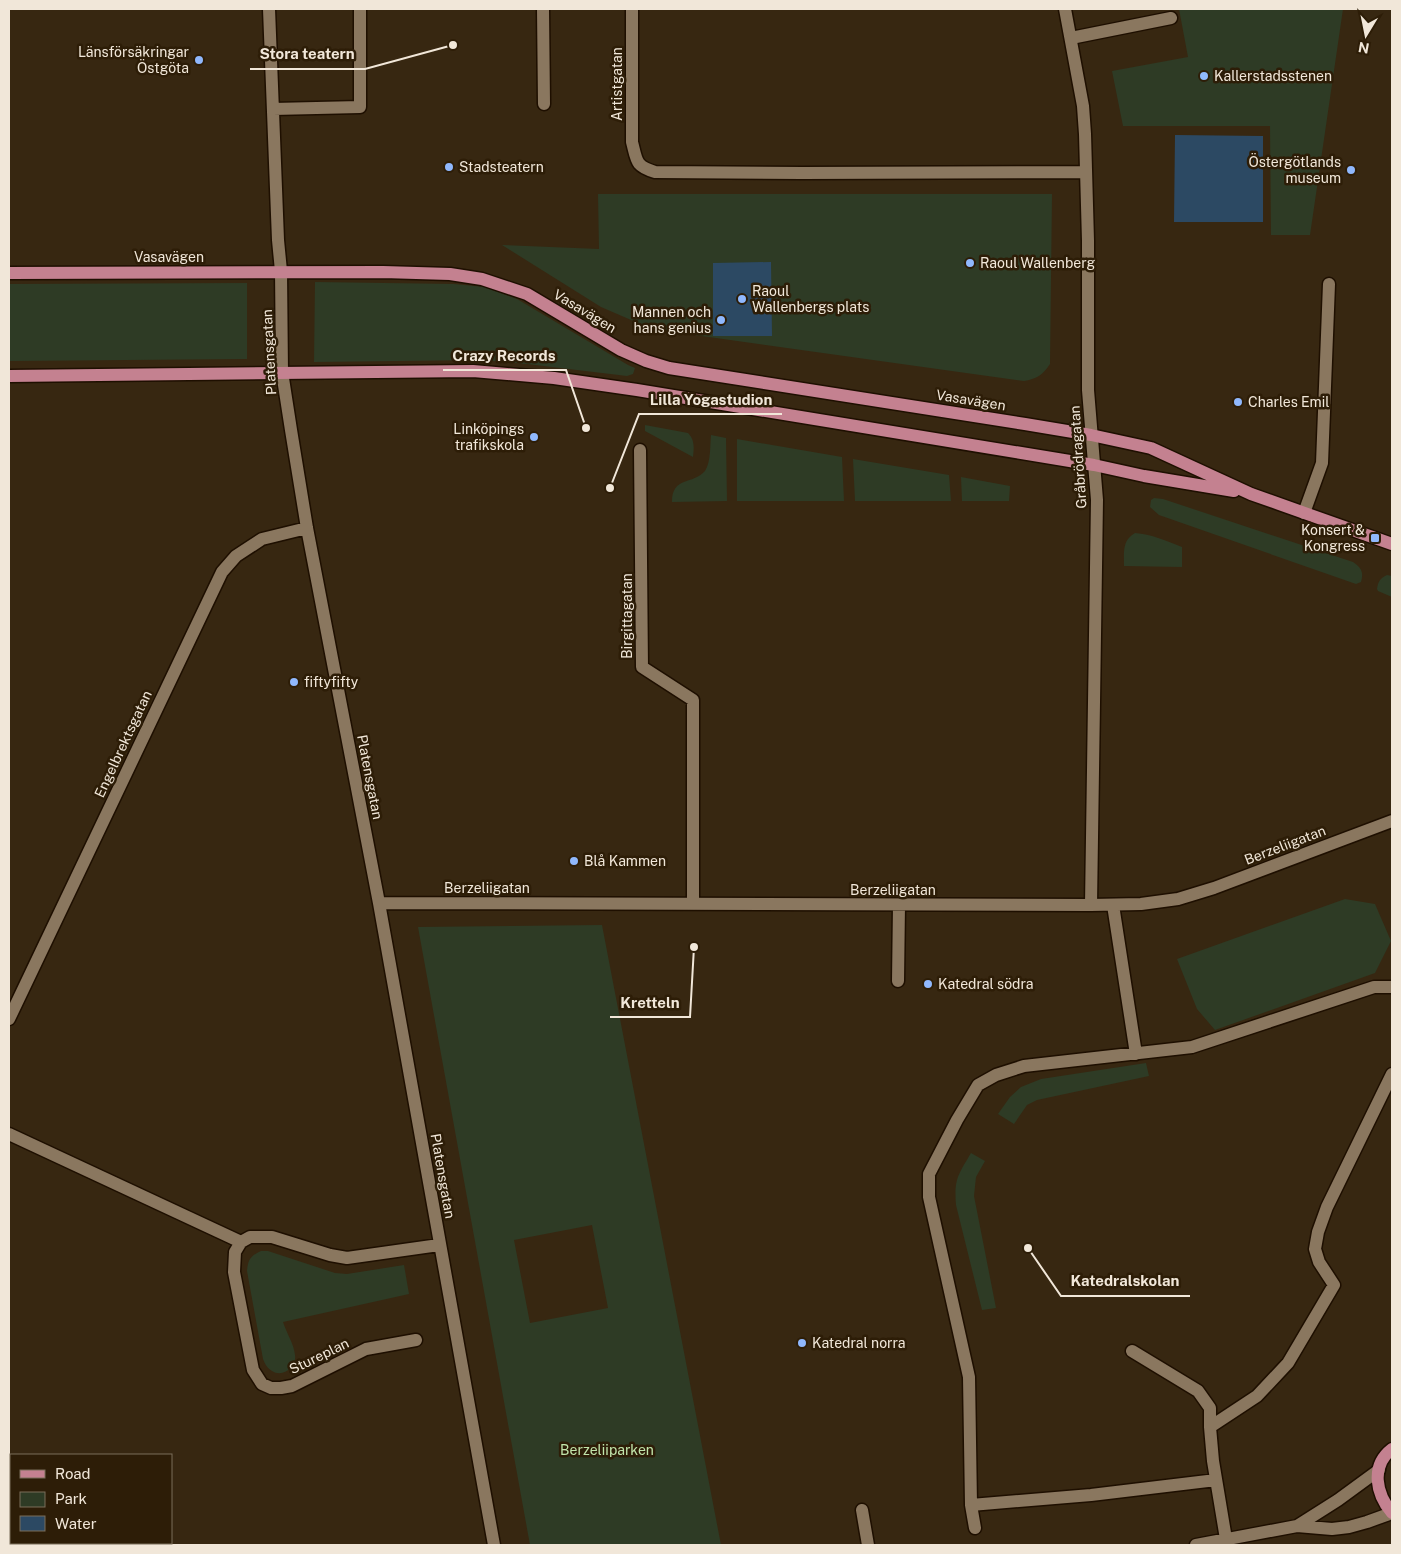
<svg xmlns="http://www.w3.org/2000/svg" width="1401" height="1554" font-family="'Public Sans',sans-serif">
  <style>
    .green { fill: #2e3b25; fill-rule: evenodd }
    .water { fill: #2c4963 }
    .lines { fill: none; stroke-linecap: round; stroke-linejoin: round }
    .minor-casing { stroke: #1e0f00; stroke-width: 15 }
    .major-casing { stroke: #1e0f00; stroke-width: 15 }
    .minor { stroke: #8a775f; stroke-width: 12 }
    .major { stroke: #c48190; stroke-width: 12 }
    .poi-dot { fill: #90b8fd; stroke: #2d1d07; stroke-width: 2 }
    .labels { text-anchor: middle; stroke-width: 5; stroke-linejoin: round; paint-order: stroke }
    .poi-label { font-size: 14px; fill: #f1e7d9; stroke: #2d1d07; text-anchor: start }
    .street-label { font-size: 14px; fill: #f1e7d9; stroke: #2d1d07 }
    .park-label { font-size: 14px; fill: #c1e5ab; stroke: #2d1d07 }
    .leader { fill: none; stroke: #f1e7d9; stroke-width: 2 }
    .callout-dot { fill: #f1e7d9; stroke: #2d1d07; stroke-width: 2 }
    .callout-label { font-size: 15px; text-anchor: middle; font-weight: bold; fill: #f1e7d9; stroke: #2d1d07; stroke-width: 5; stroke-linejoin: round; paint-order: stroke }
  </style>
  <rect width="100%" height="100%" fill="#372711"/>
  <path class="green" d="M1179 9H1343L1310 235H1271L1270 126H1123L1112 71 1188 57Z
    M598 194H1052L1050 364C1043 375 1036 379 1024 381L652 329 601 307 502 245 599 249Z
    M315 282 454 284 485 287 517 299 628 365 635 368 633 374 627 376 527 364 482 360 314 362Z
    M247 283V359L9 361V284Z
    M645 425 688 433C695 440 694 448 693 457L645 431Z
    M711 435 726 438 727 501 672 502C672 476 693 485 705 471 711 462 710 445 711 435Z
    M737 439 842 457 844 501H737Z
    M853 459 949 475 951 501H855Z
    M961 477 1010 486 1009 501H962Z
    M1154 498 1163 499 1353 562C1361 568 1364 571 1361 582L1356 584 1159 515 1150 507 1151 500Z
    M1135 533C1151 534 1167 541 1182 547V567L1124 566C1124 553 1122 540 1135 533Z
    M1387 575 1392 576V597L1378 591 1377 589C1378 582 1380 578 1387 575Z
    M1345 899 1375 904 1391 941 1375 973 1215 1030 1197 1009 1177 959Z
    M602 925 721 1545H530L418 927ZM592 1225 608 1308 530 1323 514 1240Z
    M1146 1063 1149 1076 1037 1100 1027 1105 1014 1124 998 1114 1010 1097 1021 1087 1041 1079Z
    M971 1153 985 1161 976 1177 974 1196 996 1308 982 1310 956 1205C954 1179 958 1175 971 1153Z
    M261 1251H268L335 1273 347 1274 404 1265 409 1294 283 1322C286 1332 294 1344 295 1355 297 1367 283 1378 272 1371 267 1368 265 1364 263 1359L247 1271C248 1260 250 1256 261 1251Z"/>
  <path class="water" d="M1175 135 1263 136V222H1174Z
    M771 262 772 336H713V263Z"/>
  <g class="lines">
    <defs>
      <path id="minor" d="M269 9 278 240 281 271 282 372 291 430 307 528 379 903 494 1545
        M543 9 544 104
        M632 9V142C637 161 635 166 655 172L802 173 1086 172
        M1065 9 1083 106 1085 134 1088 241V390L1097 500 1091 905
        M1071 38 1171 18
        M273 109 360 107V9
        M640 450 642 667 693 700V904
        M1304 513 1322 463 1329 284
        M379 903 1091 905 1141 904 1178 899 1214 888 1392 821
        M1113 905 1136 1054
        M898 981 899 905
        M9 1019 222 572 236 556 262 539 307 528
        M9 1134 241 1242
        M416 1340 366 1349 292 1386 281 1388H271L262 1384 253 1370 234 1272 235 1252 241 1242 250 1237H272L330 1255 347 1258 439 1245
        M1132 1351 1198 1391 1210 1408V1427L1213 1461 1226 1539
        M1210 1427 1257 1396 1288 1363 1334 1285 1319 1262 1315 1249 1318 1232 1327 1207 1392 1074
        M971 1505 1091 1495 1216 1480
        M862 1510 868 1545
        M1297 1526 1338 1500 1379 1470
        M975 1528 971 1505 969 1377 929 1197V1174L957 1120 978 1085 996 1075 1024 1066 1192 1047 1374 987H1392
        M1196 1545 1297 1526 1332 1529 1349 1527 1367 1522 1392 1513"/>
      <path id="major" d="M9 273 383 272 450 274 482 279 527 294 621 350 646 361 669 368 1025 424 1091 435 1151 448 1251 494 1392 544
        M9 376 473 371 554 378 637 390 1094 465 1144 476 1234 491
        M1392 1449C1370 1466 1376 1494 1392 1513"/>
    </defs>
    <use href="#minor" class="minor-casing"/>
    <use href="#major" class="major-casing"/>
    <use href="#minor" class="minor"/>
    <use href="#major" class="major"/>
  </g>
  <g class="poi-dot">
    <circle cx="199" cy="60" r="5"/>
    <circle cx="1204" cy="76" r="5"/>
    <circle cx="449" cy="167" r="5"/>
    <circle cx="1351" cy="170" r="5"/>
    <circle cx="970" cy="263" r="5"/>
    <circle cx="742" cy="299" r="5"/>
    <circle cx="721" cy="320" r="5"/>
    <circle cx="1238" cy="402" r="5"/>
    <circle cx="534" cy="437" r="5"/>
    <rect x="1370" y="533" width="10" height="10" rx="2.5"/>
    <circle cx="294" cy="682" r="5"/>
    <circle cx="574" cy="861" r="5"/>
    <circle cx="928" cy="984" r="5"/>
    <circle cx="802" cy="1343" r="5"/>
  </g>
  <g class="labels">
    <g class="poi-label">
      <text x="189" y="57" text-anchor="end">Länsförsäkringar<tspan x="189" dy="16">Östgöta</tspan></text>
      <text x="1214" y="81">Kallerstadsstenen</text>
      <text x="1341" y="167" text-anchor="end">Östergötlands<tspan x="1341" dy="16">museum</tspan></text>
      <text x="459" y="172">Stadsteatern</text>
      <text x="980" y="268">Raoul Wallenberg</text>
      <text x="752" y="296">Raoul<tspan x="752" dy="16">Wallenbergs plats</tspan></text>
      <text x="711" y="317" text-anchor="end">Mannen och<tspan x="711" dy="16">hans genius</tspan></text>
      <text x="1248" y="407">Charles Emil</text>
      <text x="524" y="434" text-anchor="end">Linköpings<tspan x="524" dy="16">trafikskola</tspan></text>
      <text x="1365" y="535" text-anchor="end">Konsert &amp;<tspan x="1365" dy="16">Kongress</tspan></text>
      <text x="304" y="687">fiftyfifty</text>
      <text x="584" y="866">Blå Kammen</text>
      <text x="938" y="989">Katedral södra</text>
      <text x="812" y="1348">Katedral norra</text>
    </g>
    <g class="street-label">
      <text transform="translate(617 84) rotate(-90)" y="5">Artistgatan</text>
      <text x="169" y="262">Vasavägen</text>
      <text transform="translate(585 311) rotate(31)" y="5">Vasavägen</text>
      <text transform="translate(269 352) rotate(-93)" y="5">Platensgatan</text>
      <text transform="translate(971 400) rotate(9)" y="5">Vasavägen</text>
      <text transform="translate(1078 457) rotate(-94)" y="5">Gråbrödragatan</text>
      <text transform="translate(627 616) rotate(-90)" y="5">Birgittagatan</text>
      <text transform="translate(123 744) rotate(-65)" y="5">Engelbrektsgatan</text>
      <text transform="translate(370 777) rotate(79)" y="5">Platensgatan</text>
      <text transform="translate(1285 845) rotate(-21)" y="5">Berzeliigatan</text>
      <text x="487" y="893">Berzeliigatan</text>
      <text x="893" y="895">Berzeliigatan</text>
      <text transform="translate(443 1176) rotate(80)" y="5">Platensgatan</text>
      <text transform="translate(319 1356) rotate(-26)" y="5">Stureplan</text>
    </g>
    <g class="park-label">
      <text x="607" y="1455">Berzeliiparken</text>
    </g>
  </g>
  <path class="leader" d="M453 45L365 69H250M586 428L566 370H443M610 488L639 414H782M694 947L690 1017H610M1028 1248L1061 1296H1190"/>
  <g class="callout-dot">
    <circle cx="453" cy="45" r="5"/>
    <circle cx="586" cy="428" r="5"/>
    <circle cx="610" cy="488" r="5"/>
    <circle cx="694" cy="947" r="5"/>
    <circle cx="1028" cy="1248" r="5"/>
  </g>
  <g class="callout-label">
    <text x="307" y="59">Stora teatern</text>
    <text x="504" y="361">Crazy Records</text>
    <text x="711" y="405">Lilla Yogastudion</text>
    <text x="650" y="1008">Kretteln</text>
    <text x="1125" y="1286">Katedralskolan</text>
  </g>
  <rect width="1401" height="1554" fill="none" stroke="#f1e7d9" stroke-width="20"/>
  <rect x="10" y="1454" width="162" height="90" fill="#2d1d07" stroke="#7b6e5b"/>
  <rect x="20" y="1470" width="25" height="8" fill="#c48190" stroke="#7b6e5b"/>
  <text x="55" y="1479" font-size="15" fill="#f1e7d9">Road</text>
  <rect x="20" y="1492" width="25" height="15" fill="#2e3b25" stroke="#7b6e5b"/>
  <text x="55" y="1504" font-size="15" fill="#f1e7d9">Park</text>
  <rect x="20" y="1516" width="25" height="15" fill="#2c4963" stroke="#7b6e5b"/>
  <text x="55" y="1529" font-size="15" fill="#f1e7d9">Water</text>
  <g transform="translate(1366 35) rotate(190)" stroke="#2d1d07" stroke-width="4" paint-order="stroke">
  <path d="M0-4L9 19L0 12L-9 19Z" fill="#f1e7d9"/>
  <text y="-8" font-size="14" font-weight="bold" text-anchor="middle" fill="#f1e7d9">N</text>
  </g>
</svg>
